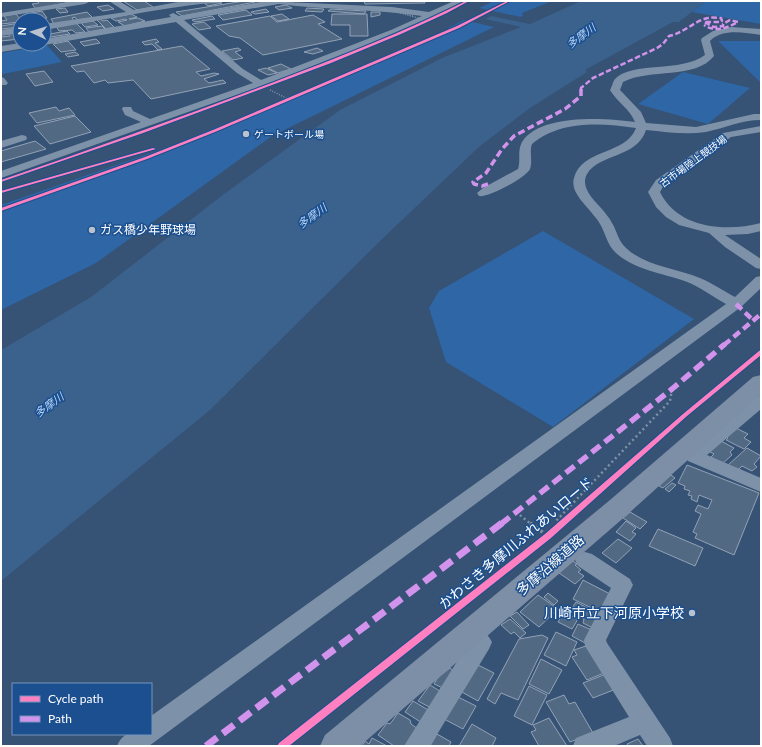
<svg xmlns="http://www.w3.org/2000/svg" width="762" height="747" font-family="Lato,'Noto Sans JP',sans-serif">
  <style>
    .green { fill: #2f66a5 }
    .water { fill: #3b618d }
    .building { fill: #526984; stroke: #92a2b6 }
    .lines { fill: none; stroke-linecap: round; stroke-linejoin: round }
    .path-far2 { stroke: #7d92a8; stroke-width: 1.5; stroke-dasharray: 1 1.5; stroke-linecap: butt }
    .path-far1 { stroke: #7d92a8; stroke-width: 2.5; stroke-dasharray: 2 3; stroke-linecap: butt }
    .path { stroke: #7d92a8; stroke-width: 3.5; stroke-dasharray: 2.5 4; stroke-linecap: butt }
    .minor { fill: #7d92a8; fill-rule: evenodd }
    .major { fill: #7d8ea7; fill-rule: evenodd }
    .path-bridge { stroke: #7d92a8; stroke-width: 1.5; stroke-dasharray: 1 1.5; stroke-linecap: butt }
    .quiet-far4 { stroke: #d193ec; stroke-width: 2.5; stroke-dasharray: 5.5 2.5; stroke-linecap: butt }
    .quiet-far3 { stroke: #d193ec; stroke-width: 3.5; stroke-dasharray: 7 3.5; stroke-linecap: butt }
    .quiet-far2 { stroke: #d193ec; stroke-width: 4.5; stroke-dasharray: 8 4.5; stroke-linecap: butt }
    .quiet-far1 { stroke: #d193ec; stroke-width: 5.5; stroke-dasharray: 11 5.5; stroke-linecap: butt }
    .quiet { stroke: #d193ec; stroke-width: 7; stroke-dasharray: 14 7; stroke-linecap: butt }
    .cycleway-casing { stroke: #1b4f8f; stroke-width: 2 }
    .cycleway { fill: #ff80c0; fill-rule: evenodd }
    .poi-dot { fill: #b9c2ce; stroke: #1b4f8f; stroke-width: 1.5 }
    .labels { text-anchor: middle; stroke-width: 3; stroke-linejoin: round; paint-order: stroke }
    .far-poi-label { font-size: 10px; fill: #fff; stroke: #1b4f8f; text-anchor: start }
    .far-street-label { font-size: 10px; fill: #fff; stroke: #1b4f8f }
    .far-water-label { font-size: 11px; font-style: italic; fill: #b5d3f5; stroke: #1b4f8f }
    .poi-label { font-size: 12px; fill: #fff; stroke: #1b4f8f; text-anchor: start }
    .near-street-label { font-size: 14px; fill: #fff; stroke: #1b4f8f }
    .near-poi-label { font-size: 14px; fill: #fff; stroke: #1b4f8f; text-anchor: end }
  </style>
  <rect width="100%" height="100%" fill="#365274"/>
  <path class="green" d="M494 1H552L522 13 523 15 521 17 479 8Z
    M706 1H761V24L692 12Z
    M464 20 494 27 272 136 96 263 1 310V205L168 147 328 82 449 30 448 28Z
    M718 41H761V83Z
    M47 45 62 62 3 74 1 72V53Z
    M683 72 750 88 708 124 638 104Z
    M543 231 694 319 553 427 446 362 429 308 439 291Z"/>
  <path class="water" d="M581 1H706L679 22H673L585 70 587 72 530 108 480 146 379 242 210 410 1 581V350L91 297 224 194 340 110 442 58 521 27 485 19 491 16 530 24Z"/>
  <path class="building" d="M37 1H64L70 2 36 9 32 4 39 3Z
    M123 1H144L153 7 137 10Z
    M244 1 255 2 182 16 176 12Z
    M364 1H424L425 3 365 4Z
    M220 2 222 3 208 6 204 3Z
    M108 5 114 9 103 11 97 7Z
    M286 5 292 8 279 10 275 7Z
    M65 8 68 12 60 13 56 9Z
    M307 8 324 9 322 12 305 11Z
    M266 9 269 12 255 14 251 12Z
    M331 9 366 11 364 14 328 11Z
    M246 10 252 15 223 20 218 15Z
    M42 11 47 18 29 20 27 17 33 16 31 13Z
    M87 12 93 18 77 20 75 17 72 18 74 21 54 24 51 19Z
    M371 12H380V15L371 17Z
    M16 14 21 20 20 22 1 24V21L7 20 4 16Z
    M131 14 137 17 129 19H131L138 18 145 21 125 26 118 22 127 20 125 19 116 21 111 18Z
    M282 14 289 19 278 21 271 16Z
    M332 14H367L368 36H350V25H331Z
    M313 15 325 22 318 24 342 39 263 55 240 38 229 36 216 26 270 16 277 22Z
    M212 16 215 19 195 22 192 20Z
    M100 19 103 21 107 20 114 27 106 29 97 20Z
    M93 21 98 25 85 27 81 23Z
    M204 22 211 28 199 30 192 24Z
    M20 23V27L1 29V26Z
    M76 23 85 32 76 33 72 30 59 31 56 26Z
    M102 26 105 29 89 32 86 28Z
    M67 31 70 34 44 38V35Z
    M17 32 20 39 1 41V37L10 36 8 33Z
    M96 39 100 43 84 46 80 42Z
    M156 39 159 42 155 43 162 49 158 50 152 44 145 45 142 42Z
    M68 41 76 50 61 52 53 44Z
    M182 46 210 69 196 72 201 76 214 73 219 74 204 79 209 83 223 80 226 83 151 99 133 80 108 83 105 80 94 83 84 71 77 72 71 66Z
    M238 48 241 50 235 52 243 58 233 60 222 51Z
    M317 48 323 51 313 54 304 52Z
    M75 52 79 55 68 57 65 54Z
    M281 64 291 69 278 73 268 68Z
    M266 68 277 73 268 75 258 70Z
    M44 71 53 82 35 86 26 74Z
    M56 107 59 111 69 108 75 115 37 123 29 113Z
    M75 116 91 132 50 144 34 126Z
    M35 141 46 149 1 162V151Z
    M736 428 748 434 744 438 751 442 744 449 726 440 728 438 726 437Z
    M721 441 734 448 730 452 732 455 722 464 711 457 714 454 710 452Z
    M747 448 761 456 754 464 757 467 752 471 742 466 737 471 728 465Z
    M687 465 759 493 734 555 695 538 697 534 693 532 701 514 695 511 698 505 708 509 712 500 699 495 697 502 691 499 692 496 688 495 690 491 684 489 685 486 678 483Z
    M671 475 675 478 663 488 659 486Z
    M672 483 676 485 669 492 665 489Z
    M630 512 647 522 640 529 623 518Z
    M626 521 636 528 632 532 636 534 630 541 616 532Z
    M658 529 703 548 695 566 649 546Z
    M618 539 632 548 616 563 602 553Z
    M573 561 577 564 575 565 581 570 578 572 584 576 575 584 559 573Z
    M583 580 612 595 602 613 573 599Z
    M548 593 558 601 554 605 544 597Z
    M538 595 558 609 539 627 520 612Z
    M576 602 601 615 593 628 583 623 584 619 570 611Z
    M517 612 529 625 523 629 510 616Z
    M564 612 578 619 572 629 558 622Z
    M510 619 526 633 520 638 514 632 511 634 501 625Z
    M578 624 594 631 587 644 572 636Z
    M556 632 577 642 566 666 544 655Z
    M542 635 548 638 518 700 501 693 495 704 487 699 519 639Z
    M586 646 604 673 587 680 572 657 577 655 574 650Z
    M541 659 562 670 549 694 529 684Z
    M476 664 494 673 478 701 460 691Z
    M450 668 455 672 445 689 434 684 438 677Z
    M606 674 616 689 593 698 583 683Z
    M430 685 443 693 433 709 418 701Z
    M529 686 547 695 532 725 514 716Z
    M564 695 569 704 575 702 593 733 570 742 546 702Z
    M458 697 476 706 463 729 444 719Z
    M413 701 430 711 422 723 405 712Z
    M398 713 410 720 411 724 418 729 406 746H394L378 735 387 723 390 724Z
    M549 718 567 746H539L531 732 536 730 533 725Z
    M472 724 496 738 492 746H459Z
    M437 734 451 742 449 746H430Z
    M372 738 387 746H362L365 741 369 744Z
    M638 739 643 746H628L627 744Z"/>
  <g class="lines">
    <path class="path-far2" d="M270 90 290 100"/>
    <path class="path-far1" d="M516 512 531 524
      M559 524 556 521 670 401 672 389"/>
    <path class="path" d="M530 523 548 536
      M558 523 560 525
      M549 535 554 538"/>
    <path class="minor" d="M76 1 89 2 85 4 1 17V13Z
      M109 1H119L134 10 178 2 213 1 209 3C154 9 99 21 44 30V24L126 12Z
      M266 1 392 7 429 12 454 1H464L397 34 307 70 1 178V171L141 122 125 115 122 109 123 107H131L133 111 150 119 253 83 237 73 176 22 44 45 42 44H44V39L171 17 169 15 173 13 179 16ZM279 4C326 10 374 9 422 16L391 30 261 80 243 69 184 20Z
      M20 27V33L1 36V30Z
      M731 27 761 29V35C744 33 723 28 710 41L714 56C695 80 650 68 623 82L620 90 641 112 646 123 696 127 754 114H761V120C741 120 725 128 706 132 686 135 666 132 646 130 637 158 600 153 587 174 580 187 593 199 601 208 605 213 609 217 612 223 617 231 618 240 625 247 644 266 676 268 700 278 712 283 724 291 735 297L756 277 761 276V288L741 307 149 746H117C124 729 135 734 151 734V716L726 304C715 298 704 290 692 284 667 273 637 272 616 253 607 245 606 234 600 224 598 220 594 216 591 212 584 203 570 191 574 178 581 149 626 155 636 128 601 123 561 120 532 144 529 152 533 161 530 169 526 178 487 198 479 196L477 193 483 188 518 169C521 160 517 151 522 142 540 113 607 118 635 122 630 109 617 102 610 90 612 87 613 81 615 79 632 61 681 73 705 55L701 40 702 38 713 31Z
      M20 43 35 44 31 47 1 52V46Z
      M1 77 4 78 8 83 6 85H1Z
      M761 126V132L731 137 664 185 660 192C678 229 726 232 761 223V231L748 234 725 235 761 259V269L756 268 725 247 709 233 679 225 666 217 656 207 648 192 656 180 723 133Z
      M22 135 26 136 27 138 26 140 1 148V141Z
      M761 395V409L707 455 761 478V492L688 461 685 457 688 453 755 396Z
      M585 552 592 554 630 579 633 585 606 640 607 643 670 738 673 746H647L640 735 614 746H573L576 738 629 717 585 646 584 640 611 588 578 566 575 560 578 554Z
      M471 624C481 627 487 633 492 642L489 649 430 746H404L468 644 460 633 463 626Z"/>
    <path class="major" d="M761 375V394L628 514 360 746H320L325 735 610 500 753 377Z"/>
    <path class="path-bridge" d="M413 16 397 12 425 20"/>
    <path class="quiet-far4" d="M581 90V88L593 78 657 48 663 44 669 36C684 33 694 21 708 18 712 17 717 18 721 18L722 21 720 22H704L714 27 723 26V24L730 20 738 22C727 28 715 33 704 25"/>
    <path class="quiet-far3" d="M488 184 482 186 474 184 473 182 486 173 502 149 514 136 565 109 581 96V89"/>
    <path class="quiet-far2" d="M736 304 753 320
      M724 345 761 314"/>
    <path class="quiet-far1" d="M501 524 672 389 725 344"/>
    <path class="quiet" d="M206 746 502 523"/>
    <defs>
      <path id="cycleway" d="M466 1H469L447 13 401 34 331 63 143 133 1 182V180C93 149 184 116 274 82 339 57 404 32 466 1Z
        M507 1H510L459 28 215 132 147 159 1 211V208L145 157 213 130 457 26Z
        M153 148 156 149 1 193V191Z
        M761 350V355L687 416 551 538 289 746H277L279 743 545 534 683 414 759 351Z"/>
    </defs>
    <use href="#cycleway" class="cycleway-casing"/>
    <use href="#cycleway" class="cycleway"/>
  </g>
  <g class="poi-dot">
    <circle cx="246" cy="134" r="4"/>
    <circle cx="92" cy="230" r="4"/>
    <circle cx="692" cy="613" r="4"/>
  </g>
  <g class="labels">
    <g class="far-poi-label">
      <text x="254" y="138">ゲートボール場</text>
    </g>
    <g class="far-street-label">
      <text transform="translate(693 161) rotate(-36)" y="4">古市場陸上競技場</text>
    </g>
    <g class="far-water-label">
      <text transform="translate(581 36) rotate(-37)" y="4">多摩川</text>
      <text transform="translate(312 216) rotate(-36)" y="4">多摩川</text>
      <text transform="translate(49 405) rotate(-36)" y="4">多摩川</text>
    </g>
    <g class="poi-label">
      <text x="100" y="234">ガス橋少年野球場</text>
    </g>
    <g class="near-street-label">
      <text transform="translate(516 543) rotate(-40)" y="5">かわさき多摩川ふれあいロード</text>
      <text transform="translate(550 565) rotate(-41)" y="5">多摩沿線道路</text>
    </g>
    <g class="near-poi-label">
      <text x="684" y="618">川崎市立下河原小学校</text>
    </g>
  </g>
  <rect width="762" height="747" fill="none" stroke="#ffffff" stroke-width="4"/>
  <rect x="12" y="683" width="140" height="52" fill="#1b4f8f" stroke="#7695bc"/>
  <rect x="20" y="696" width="20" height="6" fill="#ff80c0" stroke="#7695bc"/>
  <text x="48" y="703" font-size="12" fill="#ffffff">Cycle path</text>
  <rect x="20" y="716" width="20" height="6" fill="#d193ec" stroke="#7695bc"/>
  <text x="48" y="723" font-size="12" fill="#ffffff">Path</text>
  <g transform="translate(32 32) rotate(274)"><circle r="19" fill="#1b4f8f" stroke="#7695bc"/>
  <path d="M0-3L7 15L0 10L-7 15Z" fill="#b9c2ce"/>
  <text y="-6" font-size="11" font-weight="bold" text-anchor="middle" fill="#ffffff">N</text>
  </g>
</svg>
